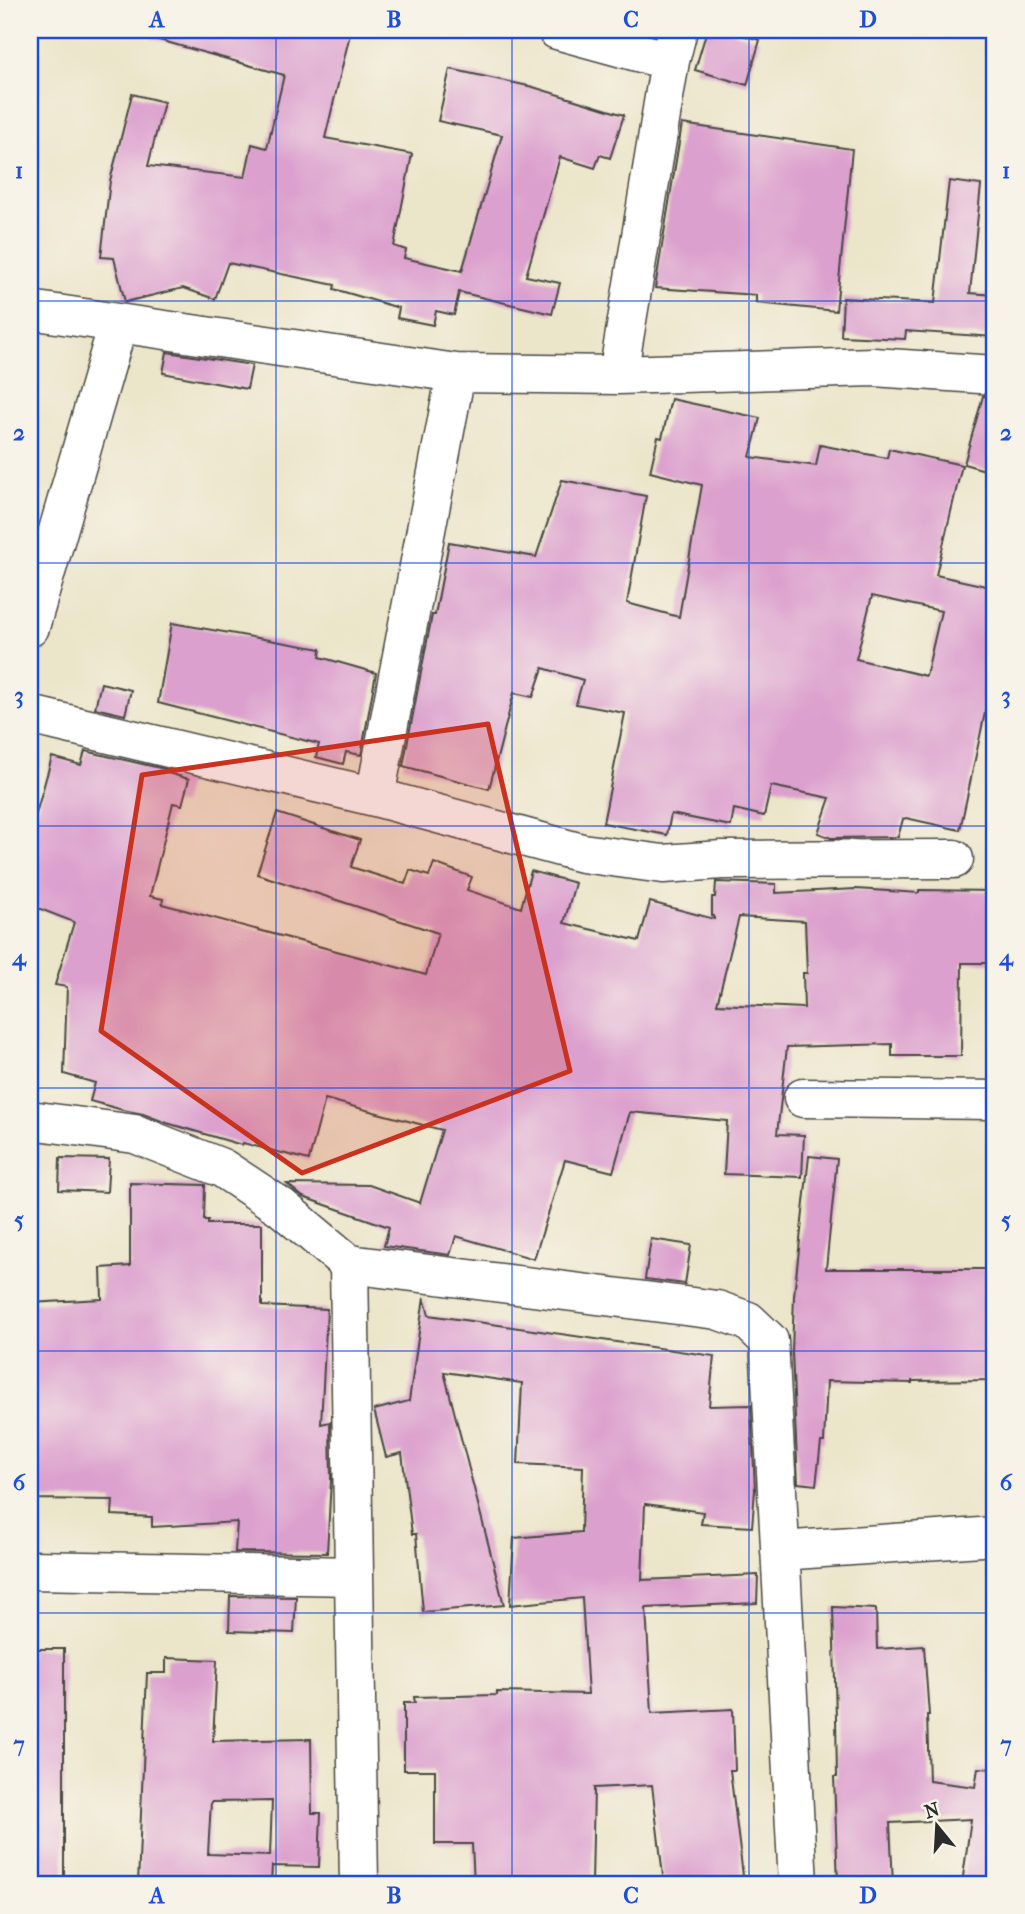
<svg xmlns="http://www.w3.org/2000/svg" width="1025" height="1914" font-family="'IM FELL French Canon',serif">
  <style>
    .building { fill: #dca0ce; fill-rule: evenodd }
    .lines { fill: none; stroke-linecap: round; stroke-linejoin: round }
    .minor-casing { stroke: #484743; stroke-width: 41 }
    .minor { stroke: #fff; stroke-width: 38 }
    .marked { fill: #c8321e; fill-opacity: 0.2; stroke: #c8321e; stroke-width: 5; stroke-linejoin: round }
    .grid { fill: none; stroke: #1d4ed8; stroke-width: 2; stroke-opacity: 0.55 }
    .neatline { fill: none; stroke: #1d4ed8; stroke-width: 2.5 }
    .grid-label { font-size: 23px; text-anchor: middle; font-weight: bold; fill: #1d4ed8 }
  </style>
  <rect width="100%" height="100%" fill="#f7f3e8"/>
  <filter id="ink" filterUnits="userSpaceOnUse"><feTurbulence type="fractalNoise" baseFrequency=".0143" numOctaves="2"/><feDisplacementMap in="SourceGraphic" scale="14" xChannelSelector="R" yChannelSelector="G"/><feConvolveMatrix kernelMatrix="1 2 1 2 8 2 1 2 1" color-interpolation-filters="sRGB"/></filter>
  <filter id="wash" filterUnits="userSpaceOnUse"><feTurbulence type="fractalNoise" baseFrequency=".00686" numOctaves="4" result="noise"/><feDisplacementMap in="SourceGraphic" scale="28" xChannelSelector="R" yChannelSelector="G"/><feGaussianBlur stdDeviation="1.57" result="paint"/><feColorMatrix in="noise" values="0 0 0 0 0 0 0 0 0 0 0 0 0 0 0 0 0 1.4 0 .05"/><feComposite in="paint" operator="in"/></filter>
  <g filter="url(#wash)">
    <rect width="100%" height="100%" fill="#ebe5c9"/>
    <g id="blocks">
      <path class="building" d="M153 30H351L325 138 412 154 394 246 406 250 404 258 462 271 502 135 438 121 450 69 533 87 624 115 610 158 600 155 595 168 560 157 526 276 560 283 552 314 459 292 454 315 436 311 433 325 397 318 399 308 334 289 335 285 228 263 215 299 183 288 125 302 114 258 101 257 110 181 132 94 164 102 148 166 245 177 252 144 267 148 284 75 152 38Z
        M707 30H724L760 40 747 85 695 70Z
        M682 124 852 149 836 311 756 303V295L655 288Z
        M949 181 981 185 970 293 995 295V337L906 331 905 339 841 336 843 298 935 303Z
        M167 352 252 365 247 389 163 373Z
        M983 396 995 397V473L964 464Z
        M671 399 760 418 750 457 816 466 820 445 887 458 889 449 962 465 936 575 995 588V709L986 708 960 830 906 818 903 819 898 837 831 838 818 833 830 798 771 786 764 816 734 809 731 826 671 814 667 835 603 823 625 713 576 704 583 680 543 668 533 697 514 693 489 789 403 766 432 615H435L449 542 536 557 562 480 646 496 627 603 679 617 702 485 650 472 658 437 662 438ZM872 596 941 611 926 676 856 659Z
        M172 623 321 649 320 657 376 673 361 755 346 752 343 764 316 757 319 744 158 703Z
        M101 683 131 690 125 715 95 708Z
        M85 751 169 770 168 773 189 779 182 805 173 803 150 896 163 899 162 904 426 975 438 933 257 874 277 813 360 840 351 867 405 884 410 870 429 876 434 863 472 877 467 890 521 908 531 871 575 883 564 923 639 941 650 902 714 919V916H712V897H715L716 882 776 884V893L856 889 919 893V890L995 891V963H962L961 1056H892V1044L787 1047 777 1134 804 1135 802 1177 724 1174 727 1121 630 1112 613 1172 565 1160 534 1259 456 1236 450 1255 384 1246 389 1227 303 1197 287 1184 369 1185 420 1203 442 1130 325 1099 309 1160 243 1143 242 1145 167 1123 143 1114 123 1110 90 1101 95 1083 64 1074 67 987 55 985 74 922 30 905V835L52 757 81 765ZM739 917 805 921 807 973H803L804 1008 717 1004Z
        M809 1156 837 1159 826 1269H995V1380L912 1381V1383L827 1381 824 1442H821L816 1485 798 1483 792 1352 794 1296Z
        M60 1158 109 1159 107 1192 59 1190Z
        M130 1183 205 1185 204 1220H208V1224H262V1306L327 1309 321 1424 330 1422 331 1479 327 1553 235 1552 237 1522 152 1527V1517L112 1515 113 1500 30 1499V1303L102 1299 101 1268 130 1266Z
        M651 1239 691 1245 685 1284 645 1279Z
        M424 1297 429 1315 714 1356 709 1406 751 1405 755 1490 752 1527 701 1524 703 1512 645 1504 642 1580 758 1575 757 1603 646 1608 652 1713 733 1709 735 1770H730L744 1884H664L652 1785 594 1788 592 1884H474L472 1844H435V1770H404V1703H415L414 1697 497 1695V1692L588 1694 582 1598 510 1605 514 1538 581 1532 583 1467 518 1464 522 1383 444 1372 504 1605 423 1612 416 1534H412L402 1453 386 1457 374 1410 409 1401Z
        M230 1596 296 1597 294 1633 229 1631Z
        M833 1607 876 1609 877 1649 924 1646 929 1715H927L929 1781 975 1787 978 1768 995 1769V1884H962L971 1819 890 1823 893 1884H838L834 1777H837L836 1718Z
        M30 1649H64V1884H30Z
        M166 1658 217 1660 213 1741 311 1739 312 1813H321L319 1867 272 1866 271 1884H138L147 1673H166ZM272 1801 270 1856 208 1854 211 1802Z"/>
    </g>
  </g>
  <g filter="url(#ink)">
    <use href="#blocks" fill-opacity="0" stroke="#484743" stroke-width="2"/>
    <g class="lines">
      <defs>
        <path id="minor" d="M557 30 670 61
          M30 310 456 373 618 375 873 367 995 375
          M618 375 670 61 678 30
          M30 627 118 324
          M30 715 375 797 582 853 663 864 722 860 954 859
          M375 797 456 373
          M803 1098 995 1100
          M30 1120 135 1134 222 1168 281 1207 349 1264 717 1310 748 1321 769 1341 798 1884
          M349 1264 359 1884
          M780 1551 995 1536
          M30 1570 354 1576"/>
      </defs>
      <use href="#minor" class="minor-casing"/>
      <use href="#minor" class="minor"/>
    </g>
  </g>
  <path class="marked" d="M488 724 570 1071 302 1173 101 1031 142 775Z"/>
  <path class="grid" d="M276 30V1884M512 30V1884M749 30V1884M30 301H995M30 563H995M30 826H995M30 1088H995M30 1351H995M30 1613H995"/>
  <rect width="1025" height="1914" fill="none" stroke="#f7f3e8" stroke-width="77"/>
  <g transform="translate(937 1826) rotate(342)" stroke="#f7f3e8" stroke-width="5" paint-order="stroke">
  <path d="M0-5L12 26L0 18L-12 26Z" fill="#2b2b2b"/>
  <text y="-10" font-size="19" font-weight="bold" text-anchor="middle" fill="#2b2b2b">N</text>
  </g>
  <rect x="38" y="38" width="948" height="1838" class="neatline"/>
  <g class="grid-label">
    <text x="157" y="27">A</text>
    <text x="394" y="27">B</text>
    <text x="631" y="27">C</text>
    <text x="868" y="27">D</text>
    <text x="19" y="178">1</text>
    <text x="1006" y="178">1</text>
    <text x="19" y="440">2</text>
    <text x="1006" y="440">2</text>
    <text x="19" y="703">3</text>
    <text x="1006" y="703">3</text>
    <text x="19" y="965">4</text>
    <text x="1006" y="965">4</text>
    <text x="19" y="1227">5</text>
    <text x="1006" y="1227">5</text>
    <text x="19" y="1490">6</text>
    <text x="1006" y="1490">6</text>
    <text x="19" y="1752">7</text>
    <text x="1006" y="1752">7</text>
    <text x="157" y="1903">A</text>
    <text x="394" y="1903">B</text>
    <text x="631" y="1903">C</text>
    <text x="868" y="1903">D</text>
  </g>
</svg>
